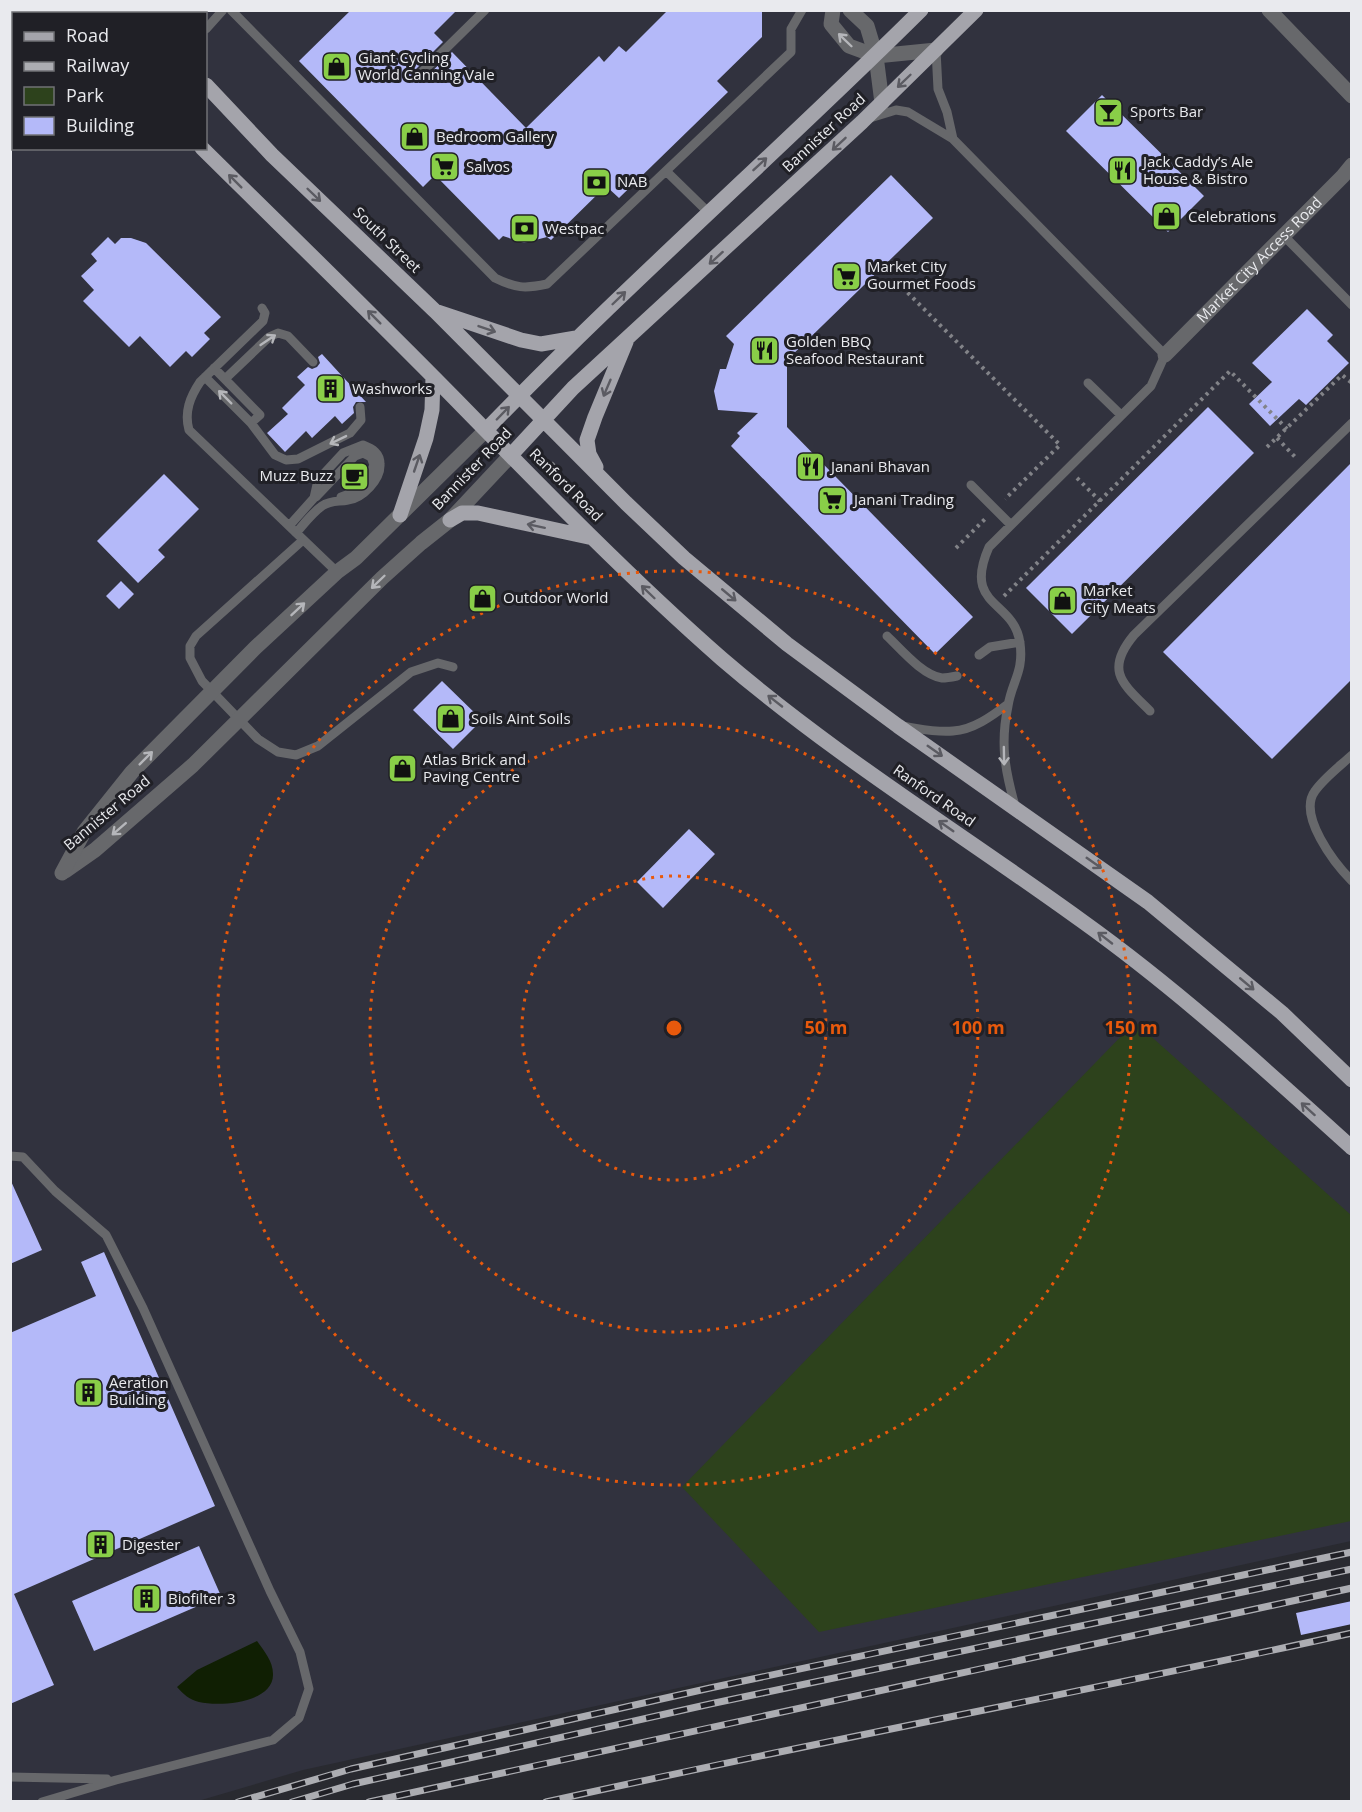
<svg xmlns="http://www.w3.org/2000/svg" width="1362" height="1812" font-family="'Open Sans',sans-serif">
  <style>
    .built { fill: #31323e; fill-rule: evenodd }
    .green { fill: #2d421c }
    .water { fill: #101f03 }
    .building { fill: #b4b9f9 }
    .lines { fill: none; stroke-linecap: round; stroke-linejoin: round }
    .path { stroke: #828388; stroke-width: 4; stroke-dasharray: 3 4.5; stroke-linecap: butt }
    .service { stroke: #67686b; stroke-width: 9 }
    .minor { stroke: #67686b; stroke-width: 15 }
    .primary { stroke: #a4a4ab; stroke-width: 15 }
    .rail-casing { stroke: #acadb2; stroke-width: 7 }
    .rail { stroke: #202026; stroke-width: 4.5; stroke-dasharray: 14; stroke-linecap: butt }
    .oneway { stroke: #b5b6ba }
    .oneway2 { stroke: #5b5b62 }
    .ring { fill: none; stroke: #e8590c; stroke-width: 3; stroke-dasharray: 3 6 }
    .labels { text-anchor: middle; stroke-width: 6; stroke-linejoin: round; paint-order: stroke }
    .poi-label { font-size: 15px; fill: #e9eaee; stroke: #202026; text-anchor: start }
    .street-label { font-size: 15px; fill: #e9eaee; stroke: #202026 }
    .centre { fill: #e8590c; stroke: #202026; stroke-width: 3 }
    .ring-label { font-size: 18px; text-anchor: middle; font-weight: bold; fill: #e8590c; stroke: #202026; stroke-width: 6; stroke-linejoin: round; paint-order: stroke }
  </style>
  <rect width="100%" height="100%" fill="#292a30"/>
  <path class="built" d="M11 11H1351V1541L303 1770 198 1801 11 1802ZM14 14H206V148H14Z"/>
  <path class="green" d="M1135 1022 1351 1215V1521L819 1632 682 1487Z"/>
  <path class="water" d="M257 1641C264 1651 273 1661 273 1674 274 1703 220 1707 199 1702 190 1700 183 1694 177 1687L197 1670Z"/>
  <path class="building" d="M351 10H457L434 33 443 42 414 71V79L418 82 423 80 452 52 526 128 599 56 604 62 619 46 626 52 668 10H762V37L717 81 728 92 619 198 606 186 551 240 547 237 524 243 503 236 499 240 435 175 423 187 299 61Z
    M1102 95 1204 196 1168 232 1066 131Z
    M891 175 933 218 787 360V427L973 617 935 654 731 446 740 436 737 433 758 413 718 410 714 391 720 369H726L734 344 726 336Z
    M108 237 115 244 121 238H131L146 243 221 317 204 333 210 339 192 357 186 351 170 367 140 336 129 347 83 301 94 290 81 276 97 261 91 254Z
    M1307 309 1333 335 1327 341 1349 363 1306 405 1299 399 1270 426 1249 404 1272 382 1252 363Z
    M322 354 366 402H356L353 407 354 413 342 424 335 416 312 438 306 431 285 452 267 433 288 414 282 408 305 385 297 377 308 367 312 369 317 367 320 363 318 357Z
    M1208 407 1254 453 1072 634 1026 588Z
    M1352 462V679L1272 759 1163 652Z
    M164 474 199 509 158 550 165 557 138 583 97 541Z
    M121 581 134 594 119 609 106 596Z
    M442 681 482 720 453 749 413 710Z
    M689 829 715 854 663 908 637 882Z
    M10 1179 42 1250 10 1264Z
    M104 1252 215 1506 14 1594 54 1685 10 1704V1333L96 1296 81 1262Z
    M199 1546 221 1596 94 1651 72 1601Z
    M1352 1601V1624L1301 1635 1296 1613Z"/>
  <g class="lines">
    <path class="path" d="M897 282 1060 445 1005 499
      M1277 438 1297 459
      M1267 447 1342 375 1352 383
      M552 465 556 461
      M1077 478 1100 501
      M956 548 985 519
      M1004 596 1230 371 1287 429
      M1351 1802 1352 1801"/>
    <path class="service" d="M173 10 185 14
      M231 10 495 278C515 288 525 289 547 284L791 52V29L802 10
      M206 29 223 10
      M936 50 938 89 947 112 953 139
      M419 75 485 10
      M870 118 896 110 908 112 953 139 1165 355 1151 386 989 547C962 608 1014 599 1020 643 1024 672 1012 681 1008 706 1000 744 1005 770 1015 806
      M666 171 708 212
      M1284 236 1352 305
      M262 308 265 313 263 321 200 382C190 397 184 412 189 430L337 572
      M214 368 260 415 251 423
      M205 377 251 423 275 455 286 460 298 459 350 433 361 420 360 407
      M225 379 269 337 278 333 288 336 313 362
      M1088 383 1121 415
      M971 485 1011 525
      M316 497 355 456 363 453 371 457 374 465C369 479 356 492 341 497
      M289 526 314 498 318 480 343 453 363 445C373 449 380 453 380 464 381 479 363 498 348 500 338 502 331 500 322 506 312 513 304 524 296 533
      M303 540 196 636 190 646V658L202 681 258 739 278 752 296 755 318 746 411 672 438 663 453 667
      M887 636C901 649 922 675 942 678 946 678 952 677 957 676
      M979 655 990 647 1020 642
      M1150 711C1123 684 1104 671 1134 635L1352 423
      M901 726C917 728 936 733 953 731 973 730 992 716 1008 704
      M1352 755C1340 766 1324 778 1315 791 1297 815 1335 864 1352 881
      M10 1156 23 1157 55 1191 106 1235 143 1308 270 1591 300 1652 309 1689 299 1718 273 1740 116 1780 42 1802
      M10 1777 107 1779"/>
    <g class="minor">
      <path d="M833 10 831 24 849 46 876 56 936 50"/>
      <path d="M850 10 867 26 876 56 882 103"/>
      <path d="M1269 10 1352 96"/>
      <path id="s1" d="M1165 355 1343 176 1352 165"/>
      <path d="M65 871 95 850 193 765 382 578 421 543 450 520 511 455"/>
      <path d="M62 873 84 832 132 772 255 648 337 572 356 558 486 430"/>
    </g>
    <path class="primary" d="M63 10 66 14
      M136 10 139 14
      M206 85 272 155 435 311 626 503 684 558 787 644 898 726 1148 902 1282 1013 1352 1080
      M202 148C290 235 378 320 464 408 548 494 632 580 722 659 835 756 962 834 1082 921 1177 989 1265 1069 1352 1148
      M438 312 521 340 541 344 576 338
      M486 430C626 285 778 152 921 10
      M511 455 573 388 862 122 976 10
      M596 467 589 454 587 440 595 417 626 342
      M400 515 426 438 432 410 433 377
      M450 520 462 513H478L593 538"/>
    <defs>
      <path id="rail" d="M238 1802 351 1769 710 1688 1352 1552
        M292 1802 353 1784 710 1704 1352 1569
        M369 1802 1352 1588
        M546 1802C814 1742 1084 1692 1352 1633"/>
    </defs>
    <use href="#rail" class="rail-casing"/>
    <use href="#rail" class="rail"/>
  </g>
  <defs><path id="oneway-shaft" d="M-6 0H5M1.5-3L5.5 0L1.5 3" fill="none" stroke-width="1.6" stroke-linecap="round" stroke-linejoin="round" transform="scale(1.5)"/></defs>
  <g class="oneway">
    <use href="#oneway-shaft" transform="translate(845 40) rotate(-136)"/>
    <use href="#oneway-shaft" transform="translate(268 340) rotate(-34)"/>
    <use href="#oneway-shaft" transform="translate(225 397) rotate(-135)"/>
    <use href="#oneway-shaft" transform="translate(338 440) rotate(154)"/>
    <use href="#oneway-shaft" transform="translate(378 582) rotate(136)"/>
    <use href="#oneway-shaft" transform="translate(298 609) rotate(-43)"/>
    <use href="#oneway-shaft" transform="translate(1004 756) rotate(89)"/>
    <use href="#oneway-shaft" transform="translate(146 758) rotate(-45)"/>
    <use href="#oneway-shaft" transform="translate(119 829) rotate(139)"/>
  </g>
  <g class="oneway2">
    <use href="#oneway-shaft" transform="translate(904 81) rotate(136)"/>
    <use href="#oneway-shaft" transform="translate(839 144) rotate(137)"/>
    <use href="#oneway-shaft" transform="translate(760 164) rotate(-43)"/>
    <use href="#oneway-shaft" transform="translate(235 181) rotate(-135)"/>
    <use href="#oneway-shaft" transform="translate(314 195) rotate(44)"/>
    <use href="#oneway-shaft" transform="translate(716 258) rotate(138)"/>
    <use href="#oneway-shaft" transform="translate(619 298) rotate(-44)"/>
    <use href="#oneway-shaft" transform="translate(374 317) rotate(-135)"/>
    <use href="#oneway-shaft" transform="translate(487 329) rotate(19)"/>
    <use href="#oneway-shaft" transform="translate(607 388) rotate(113)"/>
    <use href="#oneway-shaft" transform="translate(503 413) rotate(-46)"/>
    <use href="#oneway-shaft" transform="translate(417 463) rotate(-71)"/>
    <use href="#oneway-shaft" transform="translate(536 526) rotate(-168)"/>
    <use href="#oneway-shaft" transform="translate(648 592) rotate(-136)"/>
    <use href="#oneway-shaft" transform="translate(729 595) rotate(40)"/>
    <use href="#oneway-shaft" transform="translate(775 701) rotate(-142)"/>
    <use href="#oneway-shaft" transform="translate(935 751) rotate(35)"/>
    <use href="#oneway-shaft" transform="translate(946 826) rotate(-145)"/>
    <use href="#oneway-shaft" transform="translate(1094 863) rotate(35)"/>
    <use href="#oneway-shaft" transform="translate(1105 938) rotate(-142)"/>
    <use href="#oneway-shaft" transform="translate(1247 984) rotate(40)"/>
    <use href="#oneway-shaft" transform="translate(1308 1109) rotate(-138)"/>
  </g>
  <g class="ring">
    <circle cx="674" cy="1028" r="152"/>
    <circle cx="674" cy="1028" r="304"/>
    <circle cx="674" cy="1028" r="457"/>
  </g>
  <defs>
    <symbol id="shop-square" viewBox="-11 -11 22 22"><rect x="-9" y="-9" width="18" height="18" rx="4" fill="#89ce48" stroke="#202026"/><path d="M-5-2.5h2.3a2.7 3.5 0 0 1 5.4 0H5L5.5 6h-11ZM-1.5-2.5h3a1.5 2.3 0 0 0-3 0Z" fill="#111"/></symbol>
    <symbol id="bar-square" viewBox="-11 -11 22 22"><rect x="-9" y="-9" width="18" height="18" rx="4" fill="#89ce48" stroke="#202026"/><path d="M-6-5H6L.8 .8V4.5H3.5V6h-7V4.5H-.8V.8Z" fill="#111"/></symbol>
    <symbol id="supermarket-square" viewBox="-11 -11 22 22"><rect x="-9" y="-9" width="18" height="18" rx="4" fill="#89ce48" stroke="#202026"/><path d="M-6-5.5h2.5l.6 2H6L4.5 2H-2.5L-4.4-4H-6ZM-1.5 3.2a1.3 1.3 0 1 0 .1 0ZM3 3.2a1.3 1.3 0 1 0 .1 0Z" fill="#111"/></symbol>
    <symbol id="restaurant-square" viewBox="-11 -11 22 22"><rect x="-9" y="-9" width="18" height="18" rx="4" fill="#89ce48" stroke="#202026"/><path d="M-5-6h1v4h1v-4h1v4h1v-4h1v5L-1.5 .5V6h-2V.5L-5-1ZM5-6V6H3V1.5H1.5Q1.5-4 5-6Z" fill="#111"/></symbol>
    <symbol id="bank-square" viewBox="-11 -11 22 22"><rect x="-9" y="-9" width="18" height="18" rx="4" fill="#89ce48" stroke="#202026"/><path d="M-6-4H6V4H-6ZM0-2.3a2.3 2.3 0 1 0 0 4.6a2.3 2.3 0 1 0 0-4.6Z" fill="#111"/></symbol>
    <symbol id="building-square" viewBox="-11 -11 22 22"><rect x="-9" y="-9" width="18" height="18" rx="4" fill="#89ce48" stroke="#202026"/><path d="M-4-6H4V6H1V3H-1V6H-4ZM-2.5-4.3h1.7v1.8h-1.7ZM.8-4.3h1.7v1.8H.8ZM-2.5-1h1.7V.8h-1.7ZM.8-1h1.7V.8H.8Z" fill="#111"/></symbol>
    <symbol id="cafe-square" viewBox="-11 -11 22 22"><rect x="-9" y="-9" width="18" height="18" rx="4" fill="#89ce48" stroke="#202026"/><path d="M-5.5-4.5H6V0H3Q3 3.5 0 3.5H-2.5Q-5.5 3.5-5.5 0ZM3-3.2v2h1.7v-2ZM-6 4.5H4V6H-6Z" fill="#111"/></symbol>
  </defs>
  <g fill-rule="evenodd">
    <use href="#shop-square" x="320" y="50" width="33" height="33"/>
    <use href="#bar-square" x="1092" y="96" width="33" height="33"/>
    <use href="#shop-square" x="398" y="120" width="33" height="33"/>
    <use href="#supermarket-square" x="428" y="150" width="33" height="33"/>
    <use href="#restaurant-square" x="1106" y="154" width="33" height="33"/>
    <use href="#bank-square" x="580" y="166" width="33" height="33"/>
    <use href="#shop-square" x="1150" y="200" width="33" height="33"/>
    <use href="#bank-square" x="508" y="212" width="33" height="33"/>
    <use href="#supermarket-square" x="830" y="260" width="33" height="33"/>
    <use href="#restaurant-square" x="748" y="334" width="33" height="33"/>
    <use href="#building-square" x="314" y="372" width="33" height="33"/>
    <use href="#restaurant-square" x="794" y="450" width="33" height="33"/>
    <use href="#cafe-square" x="338" y="460" width="33" height="33"/>
    <use href="#supermarket-square" x="816" y="484" width="33" height="33"/>
    <use href="#shop-square" x="466" y="582" width="33" height="33"/>
    <use href="#shop-square" x="1046" y="584" width="33" height="33"/>
    <use href="#shop-square" x="434" y="702" width="33" height="33"/>
    <use href="#shop-square" x="386" y="752" width="33" height="33"/>
    <use href="#building-square" x="72" y="1376" width="33" height="33"/>
    <use href="#building-square" x="84" y="1528" width="33" height="33"/>
    <use href="#building-square" x="130" y="1582" width="33" height="33"/>
  </g>
  <g class="labels">
    <g class="poi-label">
      <text x="358" y="63">Giant Cycling<tspan x="358" dy="17">World Canning Vale</tspan></text>
      <text x="1130" y="117">Sports Bar</text>
      <text x="436" y="142">Bedroom Gallery</text>
      <text x="1143" y="167">Jack Caddy’s Ale<tspan x="1143" dy="17">House &amp; Bistro</tspan></text>
      <text x="466" y="172">Salvos</text>
      <text x="617" y="187">NAB</text>
      <text x="1188" y="222">Celebrations</text>
      <text x="545" y="234">Westpac</text>
      <text x="867" y="272">Market City<tspan x="867" dy="17">Gourmet Foods</tspan></text>
      <text x="786" y="347">Golden BBQ<tspan x="786" dy="17">Seafood Restaurant</tspan></text>
      <text x="352" y="394">Washworks</text>
      <text x="831" y="472">Janani Bhavan</text>
      <text x="333" y="481" text-anchor="end">Muzz Buzz</text>
      <text x="854" y="505">Janani Trading</text>
      <text x="1083" y="596">Market<tspan x="1083" dy="17">City Meats</tspan></text>
      <text x="503" y="603">Outdoor World</text>
      <text x="471" y="724">Soils Aint Soils</text>
      <text x="423" y="765">Atlas Brick and<tspan x="423" dy="17">Paving Centre</tspan></text>
      <text x="109" y="1388">Aeration<tspan x="109" dy="17">Building</tspan></text>
      <text x="122" y="1550">Digester</text>
      <text x="168" y="1604">Biofilter 3</text>
    </g>
    <g class="street-label">
      <text transform="translate(824 133) rotate(-43)" y="5">Bannister Road</text>
      <text transform="translate(387 240) rotate(44)" y="5">South Street</text>
      <text dy="5" stroke="none"><textPath href="#s1" startOffset="134">Market City Access Road</textPath></text>
      <text transform="translate(472 469) rotate(-46)" y="5">Bannister Road</text>
      <text transform="translate(566 485) rotate(45)" y="5">Ranford Road</text>
      <text transform="translate(934 796) rotate(35)" y="5">Ranford Road</text>
      <text transform="translate(107 813) rotate(-40)" y="5">Bannister Road</text>
    </g>
  </g>
  <circle cx="674" cy="1028" r="9" class="centre"/>
  <g class="ring-label">
    <text x="826" y="1034">50 m</text>
    <text x="978" y="1034">100 m</text>
    <text x="1131" y="1034">150 m</text>
  </g>
  <rect width="1362" height="1812" fill="none" stroke="#e9eaee" stroke-width="24"/>
  <rect x="12" y="12" width="195" height="138" fill="#202026" stroke="#707176" stroke-width="1.5"/>
  <rect x="24" y="32" width="30" height="9" fill="#a4a4ab" stroke="#707176" stroke-width="1.5"/>
  <text x="66" y="42" font-size="18" fill="#e9eaee">Road</text>
  <rect x="24" y="62" width="30" height="9" fill="#acadb2" stroke="#707176" stroke-width="1.5"/>
  <text x="66" y="72" font-size="18" fill="#e9eaee">Railway</text>
  <rect x="24" y="87" width="30" height="18" fill="#2d421c" stroke="#707176" stroke-width="1.5"/>
  <text x="66" y="102" font-size="18" fill="#e9eaee">Park</text>
  <rect x="24" y="117" width="30" height="18" fill="#b4b9f9" stroke="#707176" stroke-width="1.5"/>
  <text x="66" y="132" font-size="18" fill="#e9eaee">Building</text>
</svg>
